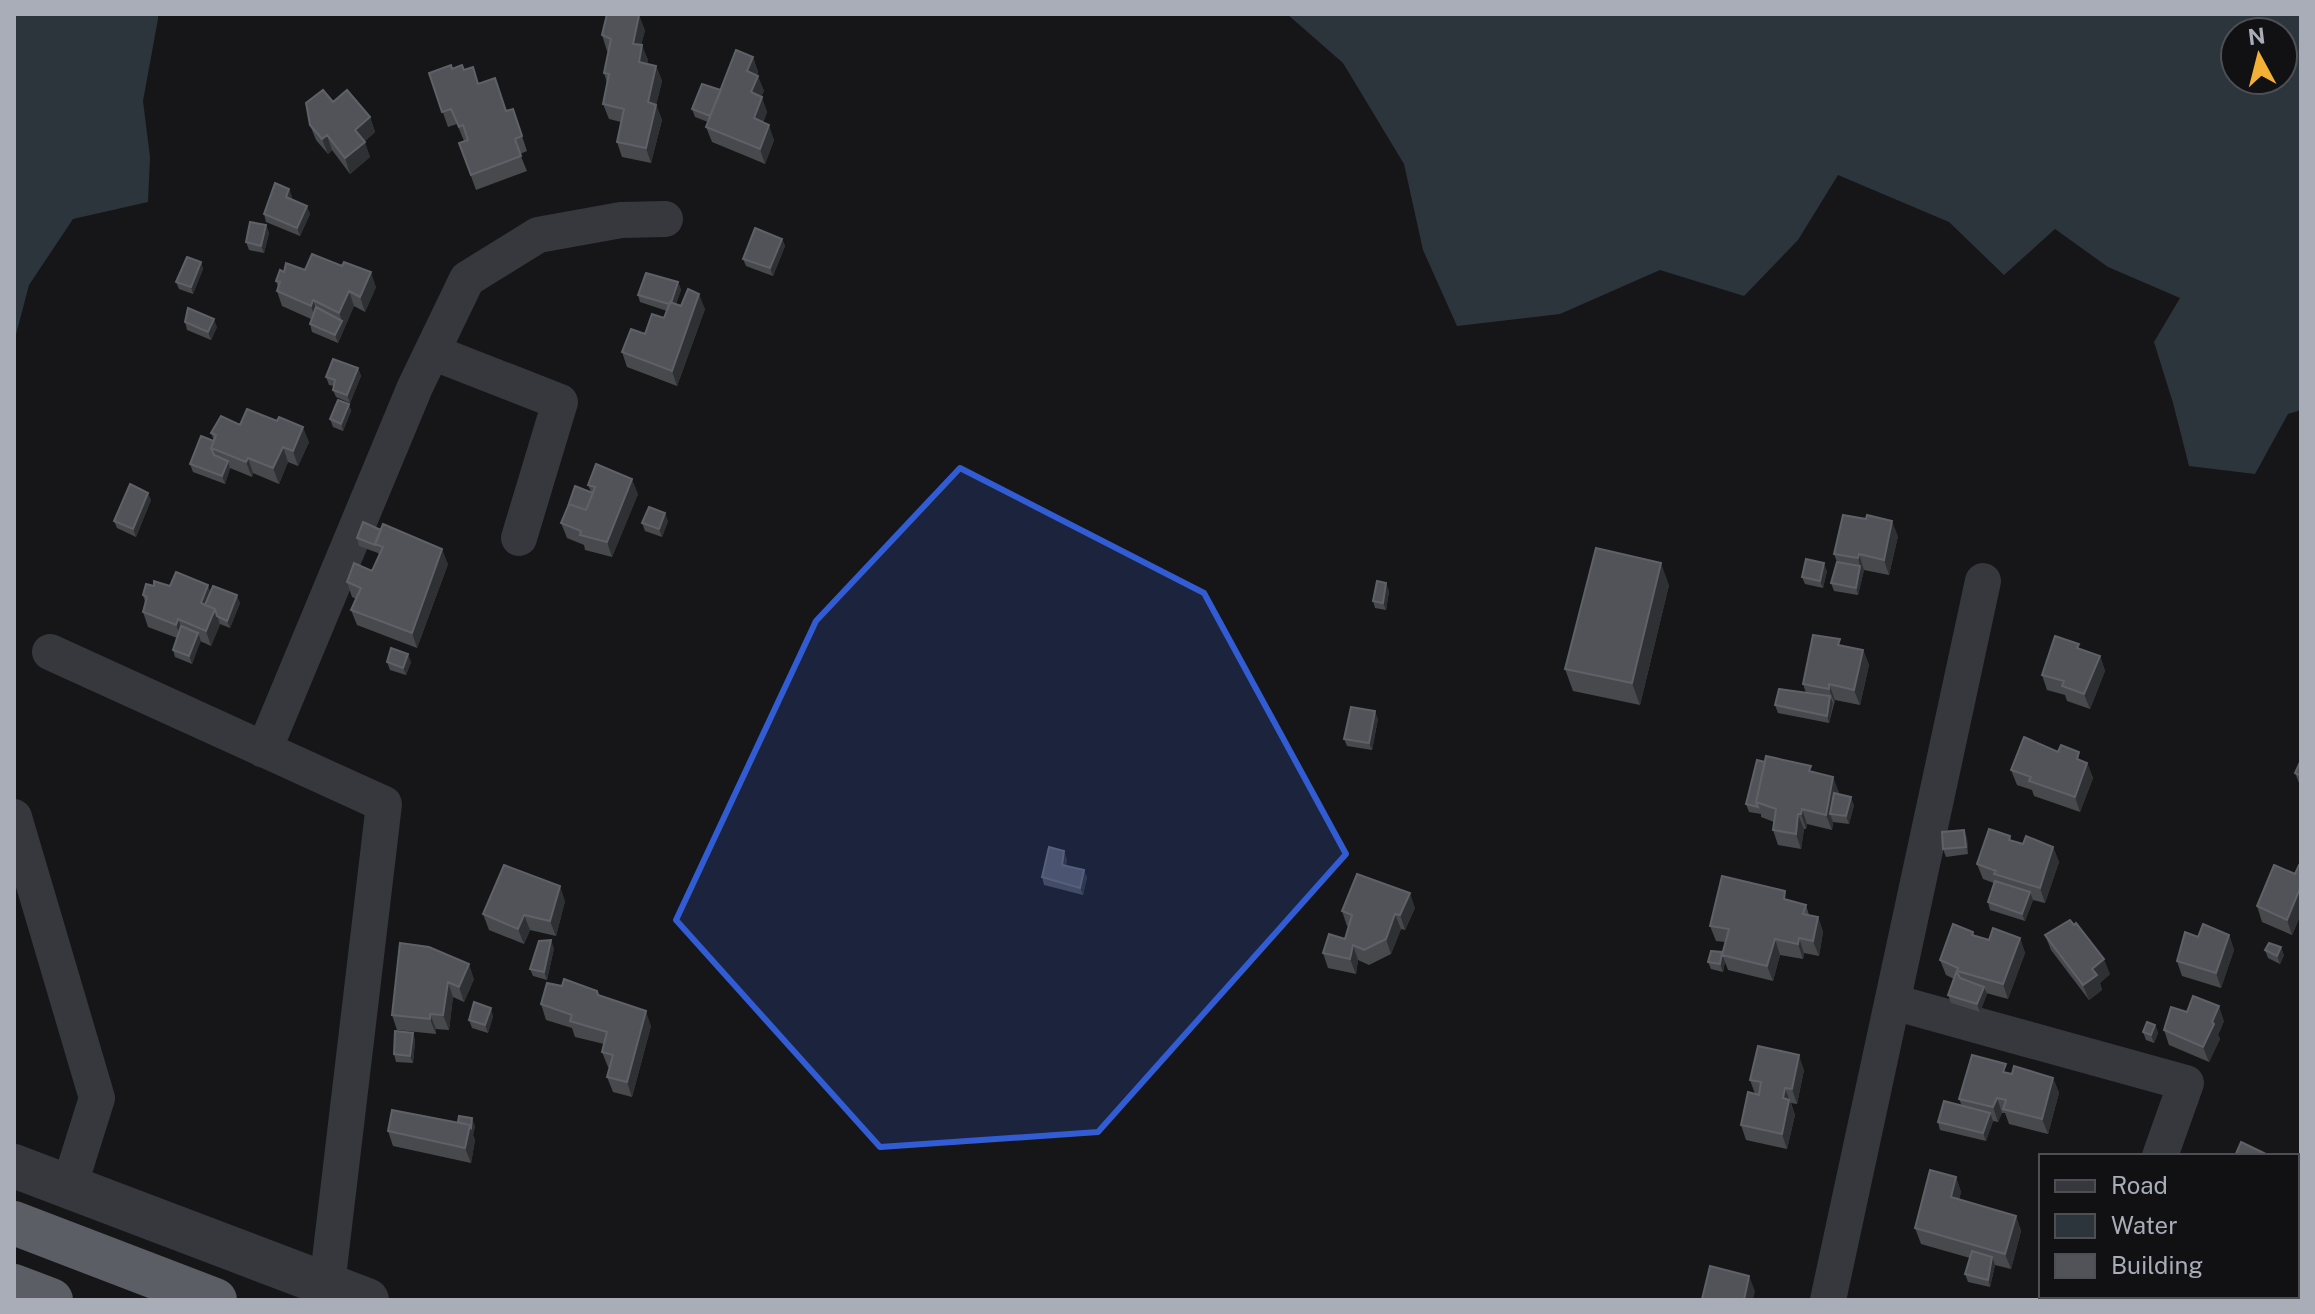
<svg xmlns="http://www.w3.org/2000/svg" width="2315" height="1314" font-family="'Public Sans',sans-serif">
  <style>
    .water { fill: #2c353c; fill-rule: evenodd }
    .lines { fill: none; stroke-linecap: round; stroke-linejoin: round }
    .minor { stroke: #37383d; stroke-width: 36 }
    .tertiary { stroke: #37383d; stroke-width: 44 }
    .trunk { stroke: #5b5e65; stroke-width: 44 }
    .wall { fill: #47494d }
    .shaded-wall { fill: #2f3033 }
    .building { fill: #525359; stroke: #5f6168; stroke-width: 2 }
    .marked { fill: #325cd3; fill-opacity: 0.2; stroke: #325cd3; stroke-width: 6; stroke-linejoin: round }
  </style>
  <rect width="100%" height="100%" fill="#161618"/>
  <path class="water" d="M14 14H158V19L143 101 150 157 148 202 73 219 29 285 14 342Z
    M1287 14H2301V410L2288 414 2255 474 2189 466 2173 403 2154 342 2180 298 2108 267 2055 229 2004 275 1949 222 1838 175 1798 240 1744 296 1660 270 1560 314 1457 326 1423 250 1404 164 1343 63ZM2235 32H2283V80H2235Z"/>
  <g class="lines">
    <path class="minor" d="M432 352 560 402 519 538
      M50 652 384 804 327 1285
      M264 750 415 387 467 279 538 235 621 220 665 219
      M14 817 97 1098 69 1187
      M1893 1002 2186 1083 2160 1156
      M1828 1300 1983 581
      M2109 1300 2111 1296"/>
    <path class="tertiary" d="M14 1166 367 1300"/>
    <path class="trunk" d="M14 1223 215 1300
      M14 1286 51 1300"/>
  </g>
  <path class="wall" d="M645 30 641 45 648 60 647 64 656 66 662 81 656 105 662 120 651 163 622 157 617 142 621 122 609 119 603 104 607 83 604 73 608 51H607L602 35Z
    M753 57 758 72 757 75 764 91 761 97 767 112 763 123 774 140 765 164 712 142 706 127 708 122 695 117 692 109 721 90Z
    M452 69 464 70 506 111 513 109 527 151 520 154 527 171 476 190 459 143 464 141 457 124 448 127 429 73Z
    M333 102 370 117 375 132 364 142 370 157 350 174 332 150 328 154 316 140 310 125Z
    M292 196 291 199 310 214 300 236 266 222 264 214Z
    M266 225 269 233 264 253 249 250 246 242Z
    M782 239 785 246 773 276 746 266 743 259Z
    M201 262 203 269 193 294 179 289 176 282Z
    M305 270 376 287 365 312 354 306 338 343 312 332 310 324 311 319 282 306 277 291 278 287 276 281Z
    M678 282 681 290 676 304 705 309 677 386 627 367 622 352 664 318 667 311 640 302 638 295Z
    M185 322 217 327 211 340 187 330Z
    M358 368 361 376 350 403 336 397 333 390 334 386 329 385 326 377Z
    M349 404 351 411 343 431 333 427 330 419Z
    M240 425 309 442 298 466 288 462 279 484 253 473 252 477 230 468 225 484 193 472 190 464 214 441 211 433Z
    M588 485 638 494 612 557 585 550 584 545 567 538 561 523 591 492Z
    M151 500 136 537 117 528 114 521Z
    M668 521 662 537 645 531 642 523Z
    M1898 536 1889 575 1864 570 1858 595 1834 591 1831 583 1837 562 1834 554Z
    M357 538 448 564 417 648 357 625 351 610 356 599 352 597 347 582 372 571 379 555 378 553 359 546Z
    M1827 571 1823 588 1805 584 1802 577Z
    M1669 585 1640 705 1573 691 1565 669Z
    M154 586H170L210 592 240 603 230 628 220 624 211 646 200 641 192 664 175 657 173 650 177 638 148 627 143 612 145 602 143 595Z
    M1389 591 1386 610 1375 608 1373 601Z
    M1842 646 1863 650 1869 665 1860 705 1835 700 1829 723 1778 713 1775 705 1806 693 1803 684Z
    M2081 649 2100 656 2105 671 2090 709 2067 701 2065 695 2047 690 2042 675Z
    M387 662H411L406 675 390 670Z
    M1378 719 1372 750 1347 746 1344 739Z
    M2058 752 2087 763 2093 778 2080 812 2034 796 2032 790 2017 785 2011 770Z
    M2301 760V788L2295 773Z
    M1813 772 1839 792 1838 794 1854 805 1849 824 1833 822 1832 830 1807 824 1806 829H1804L1801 849 1778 845 1773 830 1774 822 1761 817V814L1749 812 1746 804Z
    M2010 836 2011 841 2023 844 2053 847 2059 862 2045 903 2033 900 2025 921 1990 910 1988 902 1994 883 1983 879 1977 864Z
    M1967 838 1968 854 1946 857 1943 849Z
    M1067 859 1066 866 1087 877 1083 895 1044 885 1042 877Z
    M2301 866V914L2292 935 2262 922 2257 906 2295 874Z
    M1788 900 1806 905 1809 915 1818 917 1823 932 1819 956 1804 953 1803 959 1780 955 1773 981 1728 970 1725 962 1723 972 1711 969 1708 962 1723 953 1725 942 1716 941 1710 926Z
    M565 901 556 936 530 930 524 944 489 930 483 914Z
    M1415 908 1405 930 1401 929 1391 954 1369 965 1358 960 1356 974 1328 968 1323 953 1345 939 1349 926H1347L1342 911Z
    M1973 932 1974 935 1989 940 2020 938 2025 953 2008 999 1986 993 1987 994 1980 1012 1951 1003 1948 995 1954 979 1946 975 1940 960Z
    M2045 935 2110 974 2100 983 2102 990 2089 1000 2051 950Z
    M2229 935 2234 950 2221 988 2182 976 2177 961 2198 937Z
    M400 943 474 979 464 1002 453 997 449 1030 436 1029V1034L397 1030 392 1015Z
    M554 948 547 980 533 976 530 969Z
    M2265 950 2284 955 2280 964 2268 958Z
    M562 986 597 991 599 995 651 1026 632 1097 613 1092 607 1077 610 1067H608L602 1052 604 1044 575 1037 572 1028 546 1020 541 1004Z
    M2187 1012 2224 1021 2218 1035 2220 1039 2209 1062 2169 1045 2164 1030Z
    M493 1016 488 1033 472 1028 469 1020Z
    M2155 1025 2158 1033 2154 1043 2146 1040 2143 1032Z
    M413 1033 415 1041 413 1063 396 1062 394 1054Z
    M1804 1070 1797 1104 1791 1103 1795 1115 1787 1149 1746 1140 1741 1125 1755 1094 1750 1080Z
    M2009 1073 2053 1078 2059 1093 2048 1134 2009 1124 2005 1113H2002L1998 1122 1993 1121 1986 1141 1940 1130 1938 1122 1962 1106 1959 1099Z
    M475 1126 473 1135 475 1140 471 1163 393 1146 388 1131Z
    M1956 1177 1961 1192 1959 1199 2016 1216 2021 1231 2011 1269 1995 1265 1990 1287 1968 1282 1965 1274 1970 1258 1921 1244 1915 1228Z
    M2297 1188 2301 1189V1247L2297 1245Z"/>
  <path class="shaded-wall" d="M639 15 645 30 638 59 633 44Z
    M642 45 648 60 645 77 639 62Z
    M753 57 758 72 752 86 747 71Z
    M656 66 662 81 656 105 662 120 651 163 646 148 648 102Z
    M758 76 764 91 756 108 751 92Z
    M762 97 767 112 759 133 754 118Z
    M370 117 375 132 361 145 355 130Z
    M769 125 774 140 765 164 760 149Z
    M327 135 332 150 328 154 322 139Z
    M365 142 370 157 350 174 345 158Z
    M289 189 292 196 289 205 286 197Z
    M307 206 310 214 300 236 297 228Z
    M266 225 269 233 264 253 261 246Z
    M782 239 785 246 773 276 770 268Z
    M201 262 203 269 193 294 191 287Z
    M371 272 376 287 365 312 360 297Z
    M678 282 681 290 673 313 670 305Z
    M349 291 354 306 338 343 335 335 342 321 339 313Z
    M699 294 705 309 677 386 672 371Z
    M313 300 318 315 316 321 311 306Z
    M214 319 217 327 211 340 208 332Z
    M358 368 361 376 350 403 347 395Z
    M349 404 351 411 343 431 341 424Z
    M303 427 309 442 298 466 293 451Z
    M283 447 288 462 279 484 273 468Z
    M248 458 253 473 252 477 246 462Z
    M228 461 230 469 225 484 222 476Z
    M632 479 638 494 612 557 607 542Z
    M148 493 151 500 136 537 133 529Z
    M665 513 668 521 662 537 659 529Z
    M1892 521 1898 536 1889 575 1884 560Z
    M442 549 448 564 417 648 412 633Z
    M1859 554 1864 570 1858 595 1856 588 1860 566 1858 558Z
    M1661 563 1669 585 1640 705 1632 683Z
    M1824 563 1827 571 1823 588 1820 581Z
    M1386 583 1389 591 1386 610 1383 603Z
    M208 585 213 600 208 613 201 603Z
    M237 595 240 603 230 628 227 621Z
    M215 609 220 625 211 646 206 631Z
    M178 619 184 634 182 640 176 625Z
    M198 633 201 641 192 664 189 656Z
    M1863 650 1869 665 1860 705 1854 690Z
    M408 654 411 662 406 675 403 668Z
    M2100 656 2105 671 2090 709 2084 694Z
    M1829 684 1835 700V704L1829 689Z
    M1830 696 1833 703 1829 723 1827 716Z
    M1375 711 1378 719 1372 750 1369 743Z
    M2087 763 2093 778 2080 812 2075 797Z
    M1833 777 1839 792 1834 815 1830 814 1833 822 1832 830 1826 815Z
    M1851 797 1854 805 1849 824 1846 816Z
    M1802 809 1807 824 1806 829 1801 814Z
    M1798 814 1804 829 1801 849 1796 834Z
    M1964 830 1967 838 1968 854 1966 847Z
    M2053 847 2059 862 2045 903 2040 888Z
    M1064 851 1067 859 1064 872 1062 865Z
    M1084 870 1087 877 1083 895 1080 888Z
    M560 886 565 901 556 936 550 921Z
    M2301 886V914L2292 935 2287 920Z
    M2030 892 2033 900 2025 921 2022 914Z
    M1410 893 1415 908 1405 930 1400 915Z
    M1395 914 1401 929 1391 954 1386 939Z
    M524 915 530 930 524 944 518 929Z
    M1818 917 1823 932 1819 956 1813 941Z
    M2229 935 2234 950 2221 988 2216 973Z
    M1799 938 1804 953 1803 959 1798 944Z
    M2020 938 2025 953 2008 999 2003 984Z
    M1775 939 1780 955 1773 981 1767 966Z
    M551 940 554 948 547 980 544 972Z
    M1353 945 1358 960 1356 974 1350 959Z
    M2281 947 2284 955 2280 964 2277 956Z
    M1722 955 1725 962 1723 972 1720 964Z
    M2104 959 2110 974 2100 983 2102 990 2089 1000 2083 985 2092 969Z
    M469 964 474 979 464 1002 459 987Z
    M448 982 453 997 449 1030 443 1015Z
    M1984 987 1987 994 1980 1012 1977 1004Z
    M2219 1006 2224 1021 2218 1035 2220 1039 2209 1062 2203 1047Z
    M491 1008 493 1016 488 1033 485 1025Z
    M646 1011 651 1026 632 1097 627 1082Z
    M430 1014 436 1029V1034L430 1019Z
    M2155 1025 2158 1033 2154 1043 2151 1035Z
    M413 1033 415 1041 413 1063 410 1056Z
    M1799 1055 1804 1070 1797 1104 1792 1089Z
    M2053 1078 2059 1093 2048 1134 2042 1119Z
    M1785 1088 1795 1115 1787 1149 1782 1134 1783 1098Z
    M1997 1098 2002 1113 1998 1122 1993 1107Z
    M1990 1113 1993 1121 1986 1141 1983 1133Z
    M472 1118 475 1126 473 1135 475 1140 471 1163 465 1148Z
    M1956 1177 1961 1192 1956 1212 1951 1197Z
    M2016 1216 2021 1231 2011 1269 2005 1254Z
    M1992 1257 1995 1265 1990 1287 1988 1280Z
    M1749 1276 1755 1291 1753 1300H1744Z"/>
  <path class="building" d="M607 14 639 15 633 44 642 45 639 62 656 66 648 102 656 105 646 148 617 142 624 109 603 104 609 74 604 73 611 39 602 35Z
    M736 50 753 57 747 71 758 76 751 92 762 97 754 118 769 125 760 149 706 127Z
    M451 65 452 69 462 65 464 70 473 67 478 84 495 78 506 111 513 109 522 136 515 139 521 156 471 175 459 143 468 140 463 125 459 127 451 109 442 112 429 73Z
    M702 84 721 90 710 116 692 109Z
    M323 90 333 102 347 90 370 117 355 130 365 142 345 158 327 135 322 139 310 125 306 103Z
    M275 183 289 189 286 197 307 206 297 228 264 214Z
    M250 222 266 225 261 246 246 242Z
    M755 228 782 239 770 268 743 259Z
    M312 254 342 266 344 262 371 272 360 297 349 291 339 313 313 300 311 306 277 291 280 282 276 281 280 270 284 272 286 263 305 270Z
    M187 257 201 262 191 287 176 282Z
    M646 273 678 282 671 303 670 302 669 304 638 295Z
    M688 289 699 294 672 371 622 352 631 329 645 334 652 314 664 318 670 302 681 306Z
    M316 307 342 321 335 335 310 324Z
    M188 308 214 319 208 332 185 322Z
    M333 359 358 368 347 395 333 390 335 380 326 377Z
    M338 400 349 404 341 424 330 419Z
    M247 409 277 421 279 417 303 427 293 451 283 447 273 468 248 458 246 462 211 448 216 435 211 433 221 416 240 425Z
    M201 436 214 441 211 448 214 455 228 461 222 476 190 464Z
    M596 464 632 479 607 542 580 535 581 531 561 523 569 504 586 510 595 487 588 485Z
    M130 484 148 493 133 529 114 521Z
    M575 486 593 493 586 510 569 504 567 509Z
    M649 507 665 513 659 529 642 523Z
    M1843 515 1866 519 1867 515 1892 521 1884 560 1859 554 1858 558 1834 554Z
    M363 522 381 530 375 545 357 538Z
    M383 524 442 549 412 633 351 610 361 588 347 582 354 563 372 571 383 547 375 544Z
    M1596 548 1661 563 1632 683 1565 669Z
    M1806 559 1824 563 1820 581 1802 577Z
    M1837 562 1860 566 1856 588 1831 583Z
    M176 572 208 585 201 603 215 609 206 631 178 619 176 625 143 612 147 597 143 595 146 584 154 586V581L170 586Z
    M1377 581 1386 583 1383 603 1373 601Z
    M213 586 237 595 227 621 217 616 215 609 205 605Z
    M181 626 198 633 189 656 173 650Z
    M1813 635 1840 639 1838 645 1863 650 1854 690 1829 684V689L1803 684Z
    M2055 636 2079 644 2077 648 2100 656 2084 694 2062 686 2064 681 2042 675Z
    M391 648 408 654 403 668 387 662Z
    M1779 689 1830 696 1827 716 1775 705Z
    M1351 707 1375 711 1369 743 1344 739Z
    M2024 737 2058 752 2061 745 2079 752 2077 759 2087 763 2075 797 2029 781 2031 777 2011 770Z
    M1766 756 1811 766 1809 771 1833 777 1826 815 1802 809 1801 814H1798L1796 834 1773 830 1776 809 1756 802Z
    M1757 760 1765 762 1756 802 1758 807 1746 804Z
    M2301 760V776L2295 773Z
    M1834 793 1851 797 1846 816 1830 814Z
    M1989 829 2010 836 2009 840 2023 844 2026 836 2053 847 2040 888 1994 874 1996 871 1977 864Z
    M1964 830 1966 847 1943 849 1942 832Z
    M1049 847 1064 851 1062 865 1084 870 1080 888 1042 877Z
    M504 865 560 886 550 921 524 915 518 929 483 914Z
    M2274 865 2295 874 2299 865 2301 866V886L2287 920 2257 906Z
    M1357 874 1410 893 1400 915 1395 914 1386 939 1364 950 1353 945 1350 959 1323 953 1329 934 1345 939 1352 915 1342 911Z
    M1722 876 1785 891 1784 899 1806 905 1803 914 1818 917 1813 941 1799 938 1798 944 1775 939 1767 966 1722 955 1729 929 1710 926Z
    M1995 881 2030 892 2022 914 1988 902Z
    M2070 920 2074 925 2076 923 2104 959 2092 969 2097 975 2083 985 2045 935Z
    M1953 924 1973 932 1972 935 1989 940 1993 928 2020 938 2003 984 1957 971 1958 968 1940 960Z
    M2203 924 2229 935 2216 973 2177 961 2185 932 2198 937Z
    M551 940 544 972 530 969 539 941Z
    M400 943 429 947 469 964 459 987 448 982 443 1015 430 1014V1019L392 1015Z
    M2269 943 2281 947 2277 956 2265 950Z
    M1711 951 1722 952 1720 964 1708 962Z
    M1956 973 1958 974 1960 978 1984 987 1977 1004 1948 995Z
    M564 979 597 991 598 995 646 1011 627 1082 607 1077 613 1055 602 1052 607 1032 570 1021 572 1015 541 1004 547 983 562 986Z
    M2193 996 2219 1006 2212 1022 2214 1024 2203 1047 2164 1030 2171 1007 2187 1012Z
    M474 1002 491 1008 485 1025 469 1020Z
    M2147 1022 2155 1025 2151 1035 2143 1032Z
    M395 1031 413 1033 410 1056 394 1054Z
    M1758 1046 1799 1055 1792 1089 1785 1088 1783 1098 1789 1100 1782 1134 1741 1125 1748 1092 1759 1095 1761 1082 1750 1080Z
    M1972 1055 2006 1064 2003 1072 2012 1074 2014 1066 2053 1078 2042 1119 2003 1109 2006 1100 1997 1098 1993 1107 1959 1099Z
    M1944 1101 1990 1113 1983 1133 1938 1122Z
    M392 1110 470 1125 465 1148 388 1131Z
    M459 1116 472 1118 471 1127 470 1125 458 1122Z
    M2241 1142 2270 1156H2235Z
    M1930 1170 1956 1177 1951 1197 2016 1216 2005 1254 1915 1228Z
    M2297 1188 2301 1189V1234L2297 1232Z
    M1972 1251 1992 1257 1988 1280 1965 1274Z
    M1710 1266 1749 1276 1744 1300 1702 1299Z
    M2188 1296H2212L2222 1300H2187Z"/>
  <path class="marked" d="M960 468 1204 593 1346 854 1098 1132 880 1147 676 920 816 621Z"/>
  <rect width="2315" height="1314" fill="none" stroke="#a8adb8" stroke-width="32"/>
  <rect x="2039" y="1154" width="260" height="144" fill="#111113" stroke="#4d4f55" stroke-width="2"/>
  <rect x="2055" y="1180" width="40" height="12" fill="#37383d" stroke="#4d4f55" stroke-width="2"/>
  <text x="2111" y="1194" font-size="24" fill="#a8adb8">Road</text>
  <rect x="2055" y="1214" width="40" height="24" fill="#2c353c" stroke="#4d4f55" stroke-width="2"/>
  <text x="2111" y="1234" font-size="24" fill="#a8adb8">Water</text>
  <rect x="2055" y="1254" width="40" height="24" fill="#525359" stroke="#4d4f55" stroke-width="2"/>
  <text x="2111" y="1274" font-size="24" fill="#a8adb8">Building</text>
  <g transform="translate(2259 56) rotate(353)"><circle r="38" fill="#111113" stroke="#4d4f55" stroke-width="2"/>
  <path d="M0-6L14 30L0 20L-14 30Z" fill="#f2b134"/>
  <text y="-12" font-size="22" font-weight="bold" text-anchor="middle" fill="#a8adb8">N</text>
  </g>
</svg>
